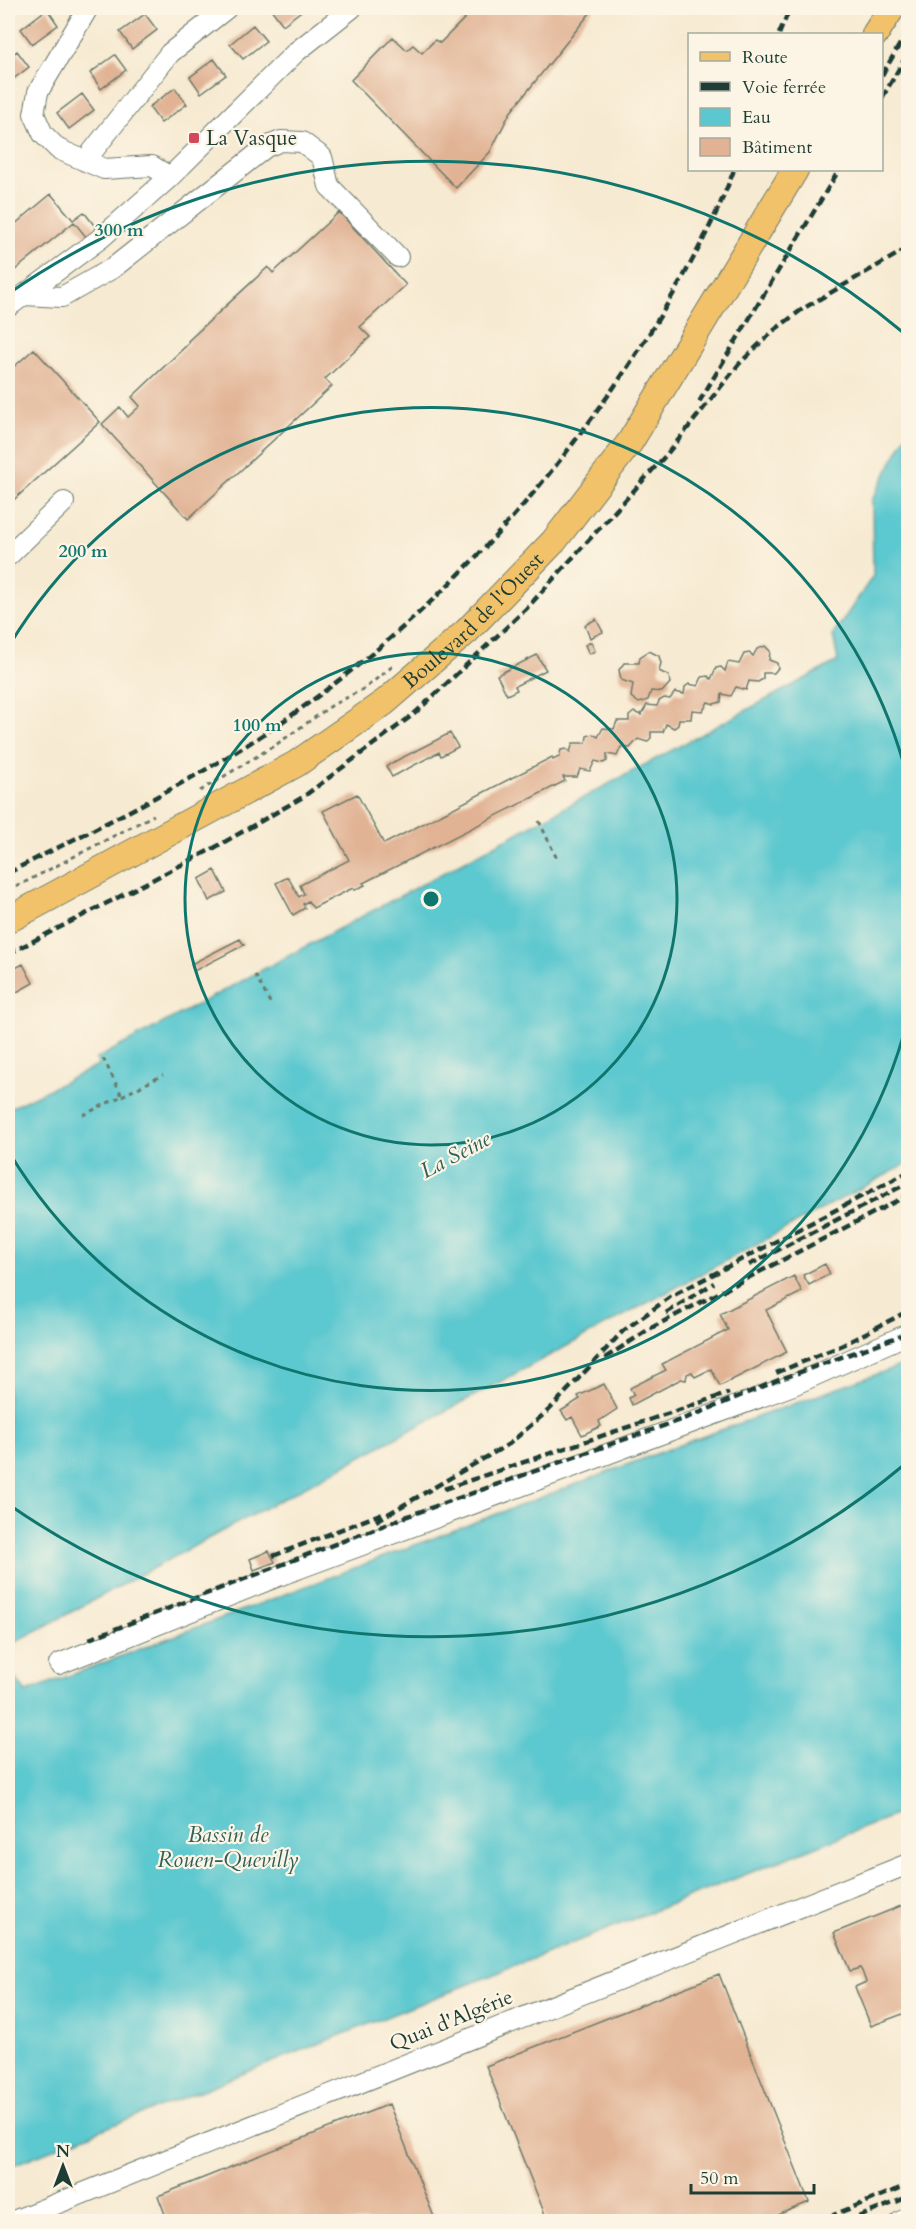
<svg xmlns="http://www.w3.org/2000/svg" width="916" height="2229" font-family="Cardo,serif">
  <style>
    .water { fill: #5bc8cf; stroke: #3d8282; stroke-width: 1.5 }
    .building { fill: #e1b394 }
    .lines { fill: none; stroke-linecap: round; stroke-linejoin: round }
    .minor-casing { stroke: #6b7a6b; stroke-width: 22 }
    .major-casing { stroke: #6b7a6b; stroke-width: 28 }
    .path { stroke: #6b7a6b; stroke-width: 3; stroke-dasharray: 4.5 4.5; stroke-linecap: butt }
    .minor { stroke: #fff; stroke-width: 20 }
    .major { stroke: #f2c26a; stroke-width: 26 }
    .rail { stroke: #1f3d34; stroke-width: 4.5; stroke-dasharray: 9 4.5; stroke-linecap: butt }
    .ring { fill: none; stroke: #0f766e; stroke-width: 3 }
    .poi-dot { fill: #d1495b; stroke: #fcf5e5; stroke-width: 2 }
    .labels { text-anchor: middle; stroke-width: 4.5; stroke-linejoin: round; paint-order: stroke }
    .poi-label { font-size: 21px; fill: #1f3d34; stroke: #fcf5e5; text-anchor: start }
    .street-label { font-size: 21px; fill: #1f3d34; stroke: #fcf5e5 }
    .water-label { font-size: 22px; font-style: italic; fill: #2e605b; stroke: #fcf5e5 }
    .centre { fill: #0f766e; stroke: #fcf5e5; stroke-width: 3 }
    .ring-label { font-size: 18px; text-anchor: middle; font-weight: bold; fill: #0f766e; stroke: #fcf5e5; stroke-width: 4.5; stroke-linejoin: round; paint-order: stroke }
  </style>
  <rect width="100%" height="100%" fill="#fcf5e5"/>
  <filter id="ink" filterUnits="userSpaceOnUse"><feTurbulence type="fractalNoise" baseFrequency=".0167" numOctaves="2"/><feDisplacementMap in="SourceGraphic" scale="12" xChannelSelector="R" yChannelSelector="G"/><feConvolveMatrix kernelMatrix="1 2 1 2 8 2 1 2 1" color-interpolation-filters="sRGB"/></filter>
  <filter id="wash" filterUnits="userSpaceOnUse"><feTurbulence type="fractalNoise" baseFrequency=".008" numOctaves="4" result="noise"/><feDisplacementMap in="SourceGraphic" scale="24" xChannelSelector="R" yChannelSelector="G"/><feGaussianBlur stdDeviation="1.35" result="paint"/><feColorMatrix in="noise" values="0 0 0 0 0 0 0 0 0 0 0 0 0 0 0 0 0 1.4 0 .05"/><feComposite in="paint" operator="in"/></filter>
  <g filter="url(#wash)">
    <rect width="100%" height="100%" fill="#f7ead2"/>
    <path class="water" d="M908 432V1163L8 1646 11 1673 26 1692 690 1441 908 1363V1810L8 2167V1109L99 1065 96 1059 838 661 833 635 873 576 872 500Z"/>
    <g id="blocks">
      <path class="building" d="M273 8H305L283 25 271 9Z
        M475 8H594L510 113 490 152 456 188 351 80 393 37 407 50 413 45 422 53 435 40 440 43Z
        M47 9 58 25 32 44 21 29Z
        M145 14 157 30 132 49 120 32Z
        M253 25 266 41 243 59 230 44Z
        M17 51 29 67 8 83V58Z
        M115 55 126 70 101 89 90 73Z
        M214 59 226 75 201 93 190 77Z
        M175 88 187 104 161 123 149 107Z
        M82 94 94 110 69 129 57 113Z
        M51 194 73 220 84 212 97 229 87 238 74 222 9 275 8 230Z
        M339 212 406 285 360 327 370 337 325 379 332 386 188 519 102 424 120 407 128 417 140 406 132 397 189 343 188 341 268 267 273 273Z
        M34 349 100 422 8 505V372Z
        M596 619 603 632 590 638 585 625Z
        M591 642 595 651 589 654 585 645Z
        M765 646 770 651 769 660 777 663 778 668 774 673H763V679L758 682 749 681 746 690 736 687 731 696 722 694 721 702 714 704 708 702 703 711 692 710 691 719H679L678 725 674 728 666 724 663 732H651V738L647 742 638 739 630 748 621 747 617 756 607 754V761L603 763 595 761 590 771 580 769 577 777H563L565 781 363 883 365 885 355 890 353 888 313 908 308 901 303 904 305 908 293 915 276 883 288 877 299 897 304 894 300 885 349 860 323 811 357 794 384 844 552 757 553 760 559 757 561 750 566 749 570 752 573 743H586L587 736 593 734 598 737 603 728 614 729 617 721H629V716L634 712 641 715 647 705 657 706 659 701 664 698 670 699 675 692 684 694 685 687 689 684 698 686 702 677 708 676 711 679 716 668 721 667 725 671 728 662 739 664 744 654 750 653 753 656 757 649Z
        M649 651 659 656 661 663 659 671 669 676 670 683 662 692 651 691 648 700 639 703 631 697 633 684 621 680 619 670 624 663H639L640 657Z
        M537 655 546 670 515 686 517 690 507 695 497 675Z
        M450 733 458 747 441 756 439 752 392 777 386 766Z
        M215 870 226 892 209 901 199 879Z
        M240 939 244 945 194 971 191 964Z
        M23 964 33 983 8 997V972Z
        M825 1264 830 1274 809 1285 803 1275Z
        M794 1276 802 1292 766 1310 787 1352 720 1386 711 1369 695 1377 692 1372 687 1374 686 1380 681 1379 632 1405 629 1398 634 1395 630 1388 666 1370 662 1364 728 1330 720 1314Z
        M604 1384 617 1409 599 1421 601 1426 582 1435 572 1417 567 1420 561 1411 580 1399 578 1396Z
        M269 1551 275 1562 254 1570 250 1559Z
        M908 1903V2012L871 2026 855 1987 866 1982 862 1971 860 1968 850 1971 834 1933Z
        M719 1974 809 2202 761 2222H548L486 2066Z
        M389 2104 436 2222H168L158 2196Z"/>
    </g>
  </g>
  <g filter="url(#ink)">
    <use href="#blocks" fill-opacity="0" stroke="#6b7a6b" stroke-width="1.5"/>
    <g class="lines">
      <defs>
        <path id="minor" d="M88 8 38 92 34 114 43 134 58 149 104 169 152 166 170 177
          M85 161 170 53 227 8
          M24 295 62 297 113 268 266 147 281 141 302 142 322 157 329 186 398 257
          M8 307 101 238 170 177 296 52 352 8
          M8 556 64 502
          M59 1664 281 1575 793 1385 908 1334
          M11 2222 908 1864
          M900 2222 908 2218"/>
        <g id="major">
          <path d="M875 34 892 8"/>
          <path id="s1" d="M8 920 296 764 385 702 467 631 554 541 630 442 795 170"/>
        </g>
      </defs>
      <use href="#minor" class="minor-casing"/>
      <use href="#major" class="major-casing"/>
      <path class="path" d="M200 791 277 744 331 706 365 688 393 666
        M539 821 558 861
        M8 891 154 815
        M255 975 272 1006
        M122 1096 163 1075
        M83 1115 122 1096 102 1056"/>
      <use href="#minor" class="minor"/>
      <use href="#major" class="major"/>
      <path class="rail" d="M779 34 790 8
        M882 75 908 30
        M882 98 908 53
        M699 402 839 170
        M8 873C97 827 189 784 273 728 419 629 534 508 631 362 671 300 708 239 734 170
        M8 954 214 848 303 797 414 714 527 608 667 454 739 364 773 331 804 308 908 248
        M749 1265 908 1183
        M666 1313 714 1283
        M605 1358 651 1328 908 1195
        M776 1373 843 1345 908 1311
        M444 1489 729 1393
        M376 1521 509 1444 550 1409 623 1331 670 1297 908 1172
        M273 1556 383 1513
        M89 1639 413 1514 694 1415 781 1379 908 1333
        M816 2222 908 2185
        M846 2222 908 2197"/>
    </g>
  </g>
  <g class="ring">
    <circle cx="431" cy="899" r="246"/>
    <path d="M908 1018A492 492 0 0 1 9 1152M9 646A492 492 0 0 1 908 780"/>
    <path d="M905 1464A738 738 0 0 1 8 1504M8 294A738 738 0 0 1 905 334"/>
  </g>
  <rect class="poi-dot" x="188" y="132" width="12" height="12" rx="3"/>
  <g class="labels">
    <g class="poi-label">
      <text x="206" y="145">La Vasque</text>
    </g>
    <g class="street-label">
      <text dy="7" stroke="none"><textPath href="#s1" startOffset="556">Boulevard de l'Ouest</textPath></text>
      <text transform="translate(451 2020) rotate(-22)" y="7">Quai d'Algérie</text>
    </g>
    <g class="water-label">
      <text transform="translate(455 1154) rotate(-28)" y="8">La Seine</text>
      <text x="228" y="1842">Bassin de<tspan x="228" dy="25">Rouen-Quevilly</tspan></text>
    </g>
  </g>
  <circle cx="431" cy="899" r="9" class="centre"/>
  <g class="ring-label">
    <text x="119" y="236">300 m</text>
    <text x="83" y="557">200 m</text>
    <text x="257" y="731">100 m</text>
  </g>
  <rect width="916" height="2229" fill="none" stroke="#fcf5e5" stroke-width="30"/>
  <rect x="688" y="33" width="195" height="138" fill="#fcf5e5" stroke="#a4ab9e" stroke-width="1.5"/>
  <rect x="700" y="52" width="30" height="9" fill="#f2c26a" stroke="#a4ab9e" stroke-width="1.5"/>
  <text x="742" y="63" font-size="18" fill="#1f3d34">Route</text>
  <rect x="700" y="82" width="30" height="9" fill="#1f3d34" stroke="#a4ab9e" stroke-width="1.5"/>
  <text x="742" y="93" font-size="18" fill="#1f3d34">Voie ferrée</text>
  <rect x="700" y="108" width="30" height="18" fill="#5bc8cf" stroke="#a4ab9e" stroke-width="1.5"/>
  <text x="742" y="123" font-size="18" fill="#1f3d34">Eau</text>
  <rect x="700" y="138" width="30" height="18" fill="#e1b394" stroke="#a4ab9e" stroke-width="1.5"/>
  <text x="742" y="153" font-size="18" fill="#1f3d34">Bâtiment</text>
  <g transform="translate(63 2166)" stroke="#fcf5e5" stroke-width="4.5" paint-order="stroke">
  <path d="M0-4.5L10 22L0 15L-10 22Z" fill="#1f3d34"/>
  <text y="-9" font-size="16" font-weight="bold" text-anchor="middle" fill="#1f3d34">N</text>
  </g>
  <path d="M691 2184v9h123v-9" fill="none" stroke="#1f3d34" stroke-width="3"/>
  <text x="700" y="2184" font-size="18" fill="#1f3d34" stroke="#fcf5e5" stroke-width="4.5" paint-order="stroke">50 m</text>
</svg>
